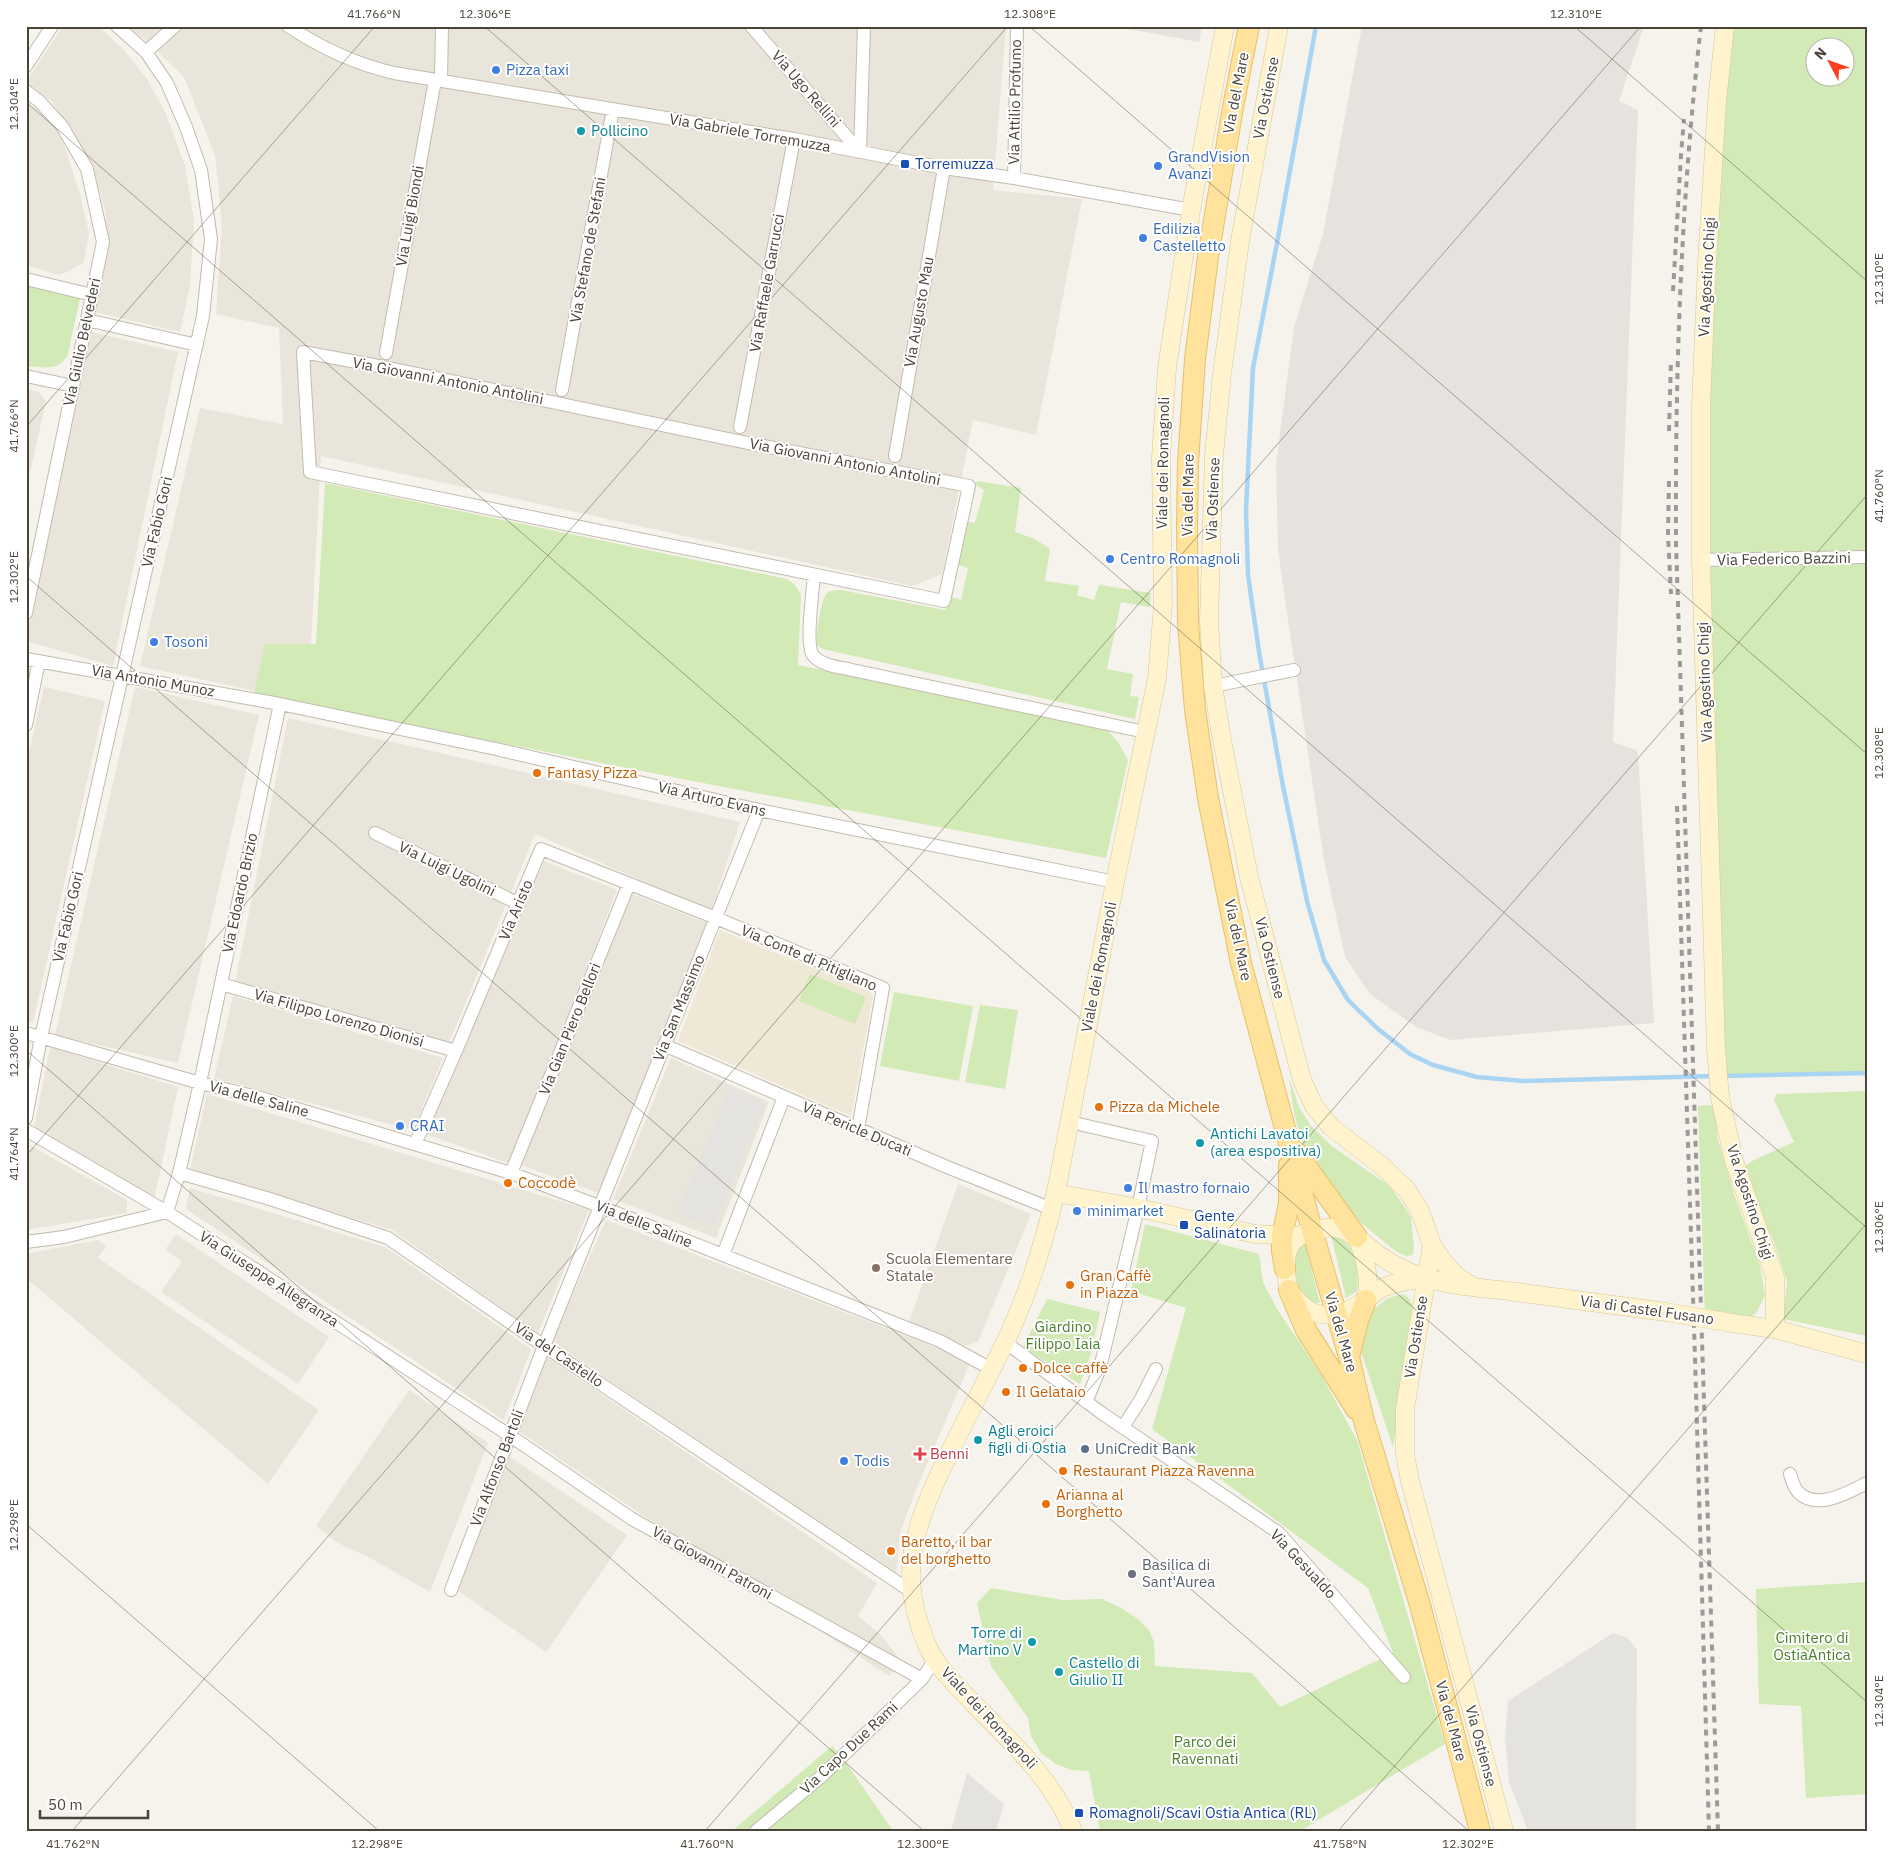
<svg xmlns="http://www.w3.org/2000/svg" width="1893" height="1857" font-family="'IBM Plex Sans',sans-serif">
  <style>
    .residential { fill: #eae5da }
    .industrial { fill: #e6e2dd }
    .education { fill: #efe8d6 }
    .green { fill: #d2eab5; fill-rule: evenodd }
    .parking { fill: #e5e3e0 }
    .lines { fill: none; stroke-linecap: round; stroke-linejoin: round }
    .stream { stroke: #a9d4f2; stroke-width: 4.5 }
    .street-casing { stroke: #c2bbae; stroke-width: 14 }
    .secondary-casing { stroke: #d6c79b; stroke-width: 19 }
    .primary-casing { stroke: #e6c16a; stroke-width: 22 }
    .street { stroke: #fff; stroke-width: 12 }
    .secondary { stroke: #fff3cd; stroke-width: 18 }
    .primary { stroke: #ffe39c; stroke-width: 20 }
    .rail { stroke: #9a9a9a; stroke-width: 4; stroke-dasharray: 6 6; stroke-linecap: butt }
    .secondary-bridge-casing { stroke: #d6c79b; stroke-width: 19; stroke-linecap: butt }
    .secondary-bridge { stroke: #fff3cd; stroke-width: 18 }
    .ticks { fill: none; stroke: #4b4439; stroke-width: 1; stroke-opacity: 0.45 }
    .shop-dot { fill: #3f7fe0; stroke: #fff; stroke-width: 2 }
    .culture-dot { fill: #0f9aa8; stroke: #fff; stroke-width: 2 }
    .transit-dot { fill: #1a4fb4; stroke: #fff; stroke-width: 2 }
    .food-dot { fill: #e8710a; stroke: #fff; stroke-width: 2 }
    .education-dot { fill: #8d6e63; stroke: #fff; stroke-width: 2 }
    .service-dot { fill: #5c6f8a; stroke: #fff; stroke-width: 2 }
    .health-dot { fill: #e0444e; stroke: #fff; stroke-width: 2 }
    .worship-dot { fill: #6b7280; stroke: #fff; stroke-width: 2 }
    .labels { text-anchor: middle; stroke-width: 4; stroke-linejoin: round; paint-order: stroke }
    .shop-label { font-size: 15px; fill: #366cbe; stroke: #fff; text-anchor: start }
    .street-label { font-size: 15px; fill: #4b4439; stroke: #fff }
    .culture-label { font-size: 15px; fill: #0d838f; stroke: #fff; text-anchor: start }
    .transit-label { font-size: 15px; fill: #164399; stroke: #fff; text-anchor: start }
    .food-label { font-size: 15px; fill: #c56008; stroke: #fff; text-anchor: start }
    .education-label { font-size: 15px; fill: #785e54; stroke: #fff; text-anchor: start }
    .park-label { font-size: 15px; fill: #4a7f2a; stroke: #fff }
    .service-label { font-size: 15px; fill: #4e5e75; stroke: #fff; text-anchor: start }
    .health-label { font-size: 15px; fill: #be3a42; stroke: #fff; text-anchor: start }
    .worship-label { font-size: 15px; fill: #5b616d; stroke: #fff; text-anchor: start }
    .neatline { fill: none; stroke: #4b4439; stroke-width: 2 }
    .ticks-label { font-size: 12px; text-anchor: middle; fill: #4b4439 }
  </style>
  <rect width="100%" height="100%" fill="#f6f3ec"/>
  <path class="residential" d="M63 26H98L124 50 147 79 166 114 185 166 194 221 190 286 180 332 90 311 104 252 106 214 93 167 68 125 52 102 26 82Z
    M126 26H1006L993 190 1082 199 1036 435 973 420 942 574 912 586 321 456 311 645 278 696 140 666 200 408 283 424 279 328 216 314 222 224 215 155 184 77 143 38Z
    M26 103 38 111 58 132 66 150 80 195 89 233 84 262 69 271 58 275 26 265Z
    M92 332 178 352 113 666 26 641V634Z
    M26 389 39 392 46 401 26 491Z
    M44 687 105 701 33 1023 26 1022V765Z
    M135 687 259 715 178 1063 55 1035Z
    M288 718 740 822 711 911 535 834 449 1043 235 982Z
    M544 861 617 890 511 1164 425 1134Z
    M632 894 710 924 599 1193 520 1165Z
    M233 996 443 1058 413 1130 214 1078Z
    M50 1047 178 1087 154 1200 34 1128Z
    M671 1058 769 1102 716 1238 613 1199Z
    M207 1094 589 1210 538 1333 392 1230 190 1169Z
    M31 1146 127 1200V1213L26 1230V1166Z
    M958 1184 1031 1214 978 1342 964 1346 909 1322Z
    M190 1188 385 1247 531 1349 504 1420 186 1209Z
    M606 1220 971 1361 916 1490 900 1533 896 1577 552 1341Z
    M176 1234 329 1337 298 1384 161 1292 182 1261 165 1250Z
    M98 1240 106 1246 98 1258 319 1410 268 1484 26 1278V1254Z
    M547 1357 877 1583 858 1616 880 1634 902 1662 889 1676 641 1514 517 1430Z
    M409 1390 488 1443 430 1592 372 1559 336 1542 316 1526Z
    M509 1456 627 1535 546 1652 454 1588Z"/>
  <path class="industrial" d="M1112 26H1202L1199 42Z
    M1362 26H1644L1619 101 1638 110 1613 742 1638 751 1654 1023 1450 1040 1416 1027 1370 994 1345 957 1324 860 1283 586 1278 548 1276 464 1294 327 1323 234Z"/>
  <path class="education" d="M720 930 870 991 873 996 851 1116 678 1041Z"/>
  <path class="green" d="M1725 26H1867V1073L1711 1076 1701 560ZM1816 48H1846V78H1816Z
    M26 284 80 298 68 354C60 372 43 367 26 366Z
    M977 481 1021 488 1015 532 1035 539 1050 549 1045 581 1079 586 1077 595 1094 600 1099 585 1151 593 1150 607 1121 602 1107 669 1133 674 1130 696 1139 697 1135 719 823 649 817 645C815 637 821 601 826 594 830 590 836 590 841 590L945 610 951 597 961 600 968 568 958 565 966 521 975 523 984 490 976 485Z
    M325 483 787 579 794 584 801 594 798 665 1107 730 1118 742 1128 760 1106 858 708 784 254 694 265 644H316Z
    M810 974 866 997 855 1024 799 1001Z
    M894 992 973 1006 959 1081 880 1066Z
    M980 1005 1018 1010 1005 1089 965 1082Z
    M1289 1078 1299 1107 1311 1126 1333 1147 1391 1187 1411 1217 1414 1248 1413 1255 1406 1256 1397 1252C1353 1217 1317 1187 1299 1131 1293 1115 1292 1096 1289 1078Z
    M1867 1091V1336L1783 1319 1787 1281 1774 1242 1753 1198 1742 1168 1754 1160 1794 1142 1774 1100 1777 1094Z
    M1714 1105 1718 1139 1735 1197 1760 1265 1765 1296 1756 1313 1746 1320 1705 1317 1698 1106Z
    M1145 1224 1259 1254 1263 1282 1277 1309 1320 1373 1357 1440 1445 1744 1300 1831H1100L1089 1771 1071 1770 1056 1764 1041 1753 1031 1736 1028 1718 991 1666 977 1603 991 1588 1063 1600 1102 1599 1123 1609 1138 1619 1149 1630 1154 1642 1155 1666 1252 1673 1280 1707 1393 1653 1368 1588 1152 1429 1186 1308 1131 1291Z
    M1331 1235C1355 1237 1360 1272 1357 1291L1346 1298Z
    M1304 1240 1320 1303 1308 1302C1299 1289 1288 1270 1295 1253 1297 1249 1301 1244 1304 1240Z
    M1402 1294C1409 1296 1410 1300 1413 1307L1393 1447 1361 1352 1359 1337 1374 1309 1388 1298Z
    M1047 1299 1100 1312 1091 1353 1080 1384 1023 1347Z
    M1867 1582V1794L1806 1798 1801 1706 1759 1704 1756 1589Z
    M832 1746 847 1764 893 1831H732Z"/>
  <path class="parking" d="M729 1089 765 1104 714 1227 677 1214Z
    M1613 1633 1628 1638 1637 1650 1636 1831H1528L1509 1782 1505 1737 1508 1701Z
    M967 1773 1004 1804 996 1831H951Z"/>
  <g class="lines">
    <path class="stream" d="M1316 26 1277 243 1253 368 1246 511 1248 575 1259 652 1283 786 1307 901 1324 960 1348 1000 1378 1029 1410 1054 1433 1065 1477 1077 1523 1081 1715 1076
      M1723 1076 1867 1073"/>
    <defs>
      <path id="street" d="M288 26C321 48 355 64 394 73L794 139 944 168 1014 178 1191 210
        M751 26 860 152
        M146 52 175 26
        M26 66 52 26
        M441 81 442 26
        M26 91 39 101 62 126 87 169 103 242 26 613
        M860 152 864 26
        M1014 178 1017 26
        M26 279 92 295
        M87 320 197 345
        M303 352 384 367 738 441 969 486 944 601 310 472Z
        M386 353 435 80
        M26 376 73 386
        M562 390 613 109
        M740 427 794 139
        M895 456 944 168
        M1701 560 1867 557
        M814 575C813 590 805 645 813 655 821 666 840 667 852 670L1145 732
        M26 659 280 704 496 749 759 810 1115 882
        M1213 686 1294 670
        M26 725 39 661
        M375 833 519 904
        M221 984 456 1051
        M26 1033 200 1083 261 1098 511 1173 599 1206 940 1341 991 1369
        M664 1045 947 1167 1052 1209
        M26 1118 41 1037 203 316 211 239 201 170 186 127 167 83 146 52 117 26
        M1070 1122 1152 1141 1138 1208 1100 1368 1086 1402
        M26 1130 167 1212 509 1435 632 1519 922 1679
        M415 1144 456 1051 541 849 716 918 883 988 858 1129
        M179 1173 270 1199 388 1238 544 1346 912 1592
        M511 1173 629 884
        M26 1242 64 1237 167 1212 179 1173 200 1083 280 704
        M723 1255 784 1097
        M1005 1342 1103 1414 1279 1533 1404 1677
        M1123 1427 1141 1399 1156 1369
        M1790 1474C1792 1480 1794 1488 1798 1492 1817 1511 1847 1493 1867 1483
        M451 1590 544 1346 759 810
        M756 1831 823 1775 922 1679 935 1659"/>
      <path id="secondary" d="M1279 26 1240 241 1222 374 1214 455 1209 621 1213 686 1222 740 1249 877 1302 1080 1314 1106 1331 1127 1382 1166 1407 1190 1420 1211 1432 1245 1405 1409V1454L1410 1481 1504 1831
        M1725 26 1717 102 1707 262 1701 406V560L1716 1049 1720 1097 1734 1161 1775 1277V1329
        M1056 1193 1138 1208 1255 1234 1296 1236
        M1357 1237C1365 1258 1371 1278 1366 1300
        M1432 1245C1441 1260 1453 1276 1469 1284
        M1426 1278C1411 1280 1396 1282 1382 1288 1374 1292 1368 1299 1360 1304 1344 1315 1320 1320 1304 1307 1298 1302 1290 1294 1288 1286 1281 1251 1289 1232 1326 1228 1352 1226 1365 1247 1385 1259 1397 1267 1412 1274 1426 1278 1454 1287 1486 1288 1516 1292 1566 1299 1616 1305 1666 1312
        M1732 1323 1775 1329 1867 1354
        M1073 1831C1053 1779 1012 1743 974 1704 957 1686 937 1668 927 1645 918 1624 912 1602 911 1579 910 1538 927 1500 944 1464 965 1419 989 1377 1010 1332 1032 1283 1048 1230 1059 1177L1115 882 1157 678 1163 605 1161 457 1167 368 1191 210 1225 26"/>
      <path id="primary" d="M1249 26 1233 107 1208 257 1195 359 1188 463 1187 526 1188 623 1195 710 1208 798 1241 963 1312 1230 1349 1357 1364 1421 1420 1605 1480 1831
        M1296 1152 1357 1237
        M1285 1269 1282 1251V1236L1289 1204V1165
        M1289 1290 1306 1330 1356 1409
        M1349 1357 1358 1321 1366 1300"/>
    </defs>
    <use href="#street" class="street-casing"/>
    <use href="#secondary" class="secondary-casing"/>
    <use href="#primary" class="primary-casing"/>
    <use href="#street" class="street"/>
    <use href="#secondary" class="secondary"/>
    <use href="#primary" class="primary"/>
    <path class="rail" d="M1701 26C1681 197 1675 371 1676 543L1718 1831
      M1673 291 1681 155 1684 119
      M1669 431 1671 359
      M1669 481 1668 535 1671 594
      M1677 806 1695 1358 1709 1831"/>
    <defs>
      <path id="secondary-bridge" d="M1666 1312 1732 1323"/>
    </defs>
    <use href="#secondary-bridge" class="secondary-bridge-casing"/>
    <use href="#secondary-bridge" class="secondary-bridge"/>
  </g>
  <path class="ticks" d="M484 26 1867 1228M1029 26 1867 754M1574 26 1867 281M26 102 1867 1702M26 427 375 26M26 576 1469 1831M26 1050 924 1831M26 1156 1008 26M26 1524 379 1831M72 1831 1641 26M705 1831 1867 495M1338 1831 1867 1223"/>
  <g class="shop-dot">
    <circle cx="496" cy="70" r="5"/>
    <circle cx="1158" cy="166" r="5"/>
    <circle cx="1143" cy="238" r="5"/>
    <circle cx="1110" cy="559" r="5"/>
    <circle cx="154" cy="642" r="5"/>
    <circle cx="400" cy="1126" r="5"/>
    <circle cx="1128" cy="1188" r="5"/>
    <circle cx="1077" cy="1211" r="5"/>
    <circle cx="844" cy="1461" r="5"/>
  </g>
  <g class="culture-dot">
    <circle cx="581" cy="131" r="5"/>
    <circle cx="1200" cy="1143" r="5"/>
    <circle cx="978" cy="1440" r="5"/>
    <circle cx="1032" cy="1642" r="5"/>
    <circle cx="1059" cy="1672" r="5"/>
  </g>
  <g class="transit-dot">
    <rect x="900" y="159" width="10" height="10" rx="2.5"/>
    <rect x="1179" y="1220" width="10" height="10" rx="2.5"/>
    <rect x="1074" y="1808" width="10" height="10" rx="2.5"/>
  </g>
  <g class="food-dot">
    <circle cx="537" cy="773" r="5"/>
    <circle cx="1099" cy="1107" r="5"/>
    <circle cx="508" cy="1183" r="5"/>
    <circle cx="1070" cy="1285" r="5"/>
    <circle cx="1023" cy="1368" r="5"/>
    <circle cx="1006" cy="1392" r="5"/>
    <circle cx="1063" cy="1471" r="5"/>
    <circle cx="1046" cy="1504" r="5"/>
    <circle cx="891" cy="1551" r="5"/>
  </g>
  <circle class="education-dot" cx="876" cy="1268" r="5"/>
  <circle class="service-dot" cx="1085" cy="1449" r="5"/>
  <path class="health-dot" d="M917.5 1446.5h5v5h5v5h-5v5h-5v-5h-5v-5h5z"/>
  <circle class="worship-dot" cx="1132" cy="1574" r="5"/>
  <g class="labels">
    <g class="shop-label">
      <text x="506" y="75">Pizza taxi</text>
      <text x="1168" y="162">GrandVision<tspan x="1168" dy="17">Avanzi</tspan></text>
      <text x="1153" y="234">Edilizia<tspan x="1153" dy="17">Castelletto</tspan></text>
      <text x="1120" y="564">Centro Romagnoli</text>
      <text x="164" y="647">Tosoni</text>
      <text x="410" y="1131">CRAI</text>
      <text x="1138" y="1193">Il mastro fornaio</text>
      <text x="1087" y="1216">minimarket</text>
      <text x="854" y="1466">Todis</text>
    </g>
    <g class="street-label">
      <text transform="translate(806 89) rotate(49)" y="5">Via Ugo Rellini</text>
      <text transform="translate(1236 93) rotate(-79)" y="5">Via del Mare</text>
      <text transform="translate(1266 98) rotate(-79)" y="5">Via Ostiense</text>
      <text transform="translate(1015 102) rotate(-89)" y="5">Via Attilio Profumo</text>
      <text transform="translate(750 133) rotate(10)" y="5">Via Gabriele Torremuzza</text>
      <text transform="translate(410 216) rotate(-80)" y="5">Via Luigi Biondi</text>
      <text transform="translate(588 250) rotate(-80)" y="5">Via Stefano de Stefani</text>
      <text transform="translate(1707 277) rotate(-87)" y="5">Via Agostino Chigi</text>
      <text transform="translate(767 283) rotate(-80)" y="5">Via Raffaele Garrucci</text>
      <text transform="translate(919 312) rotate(-80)" y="5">Via Augusto Mau</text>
      <text transform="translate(82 342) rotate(-78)" y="5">Via Giulio Belvederi</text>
      <text transform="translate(448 381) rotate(11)" y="5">Via Giovanni Antonio Antolini</text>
      <text transform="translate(845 462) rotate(11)" y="5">Via Giovanni Antonio Antolini</text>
      <text transform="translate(1163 463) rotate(-89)" y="5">Viale dei Romagnoli</text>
      <text transform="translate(1188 495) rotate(-89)" y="5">Via del Mare</text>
      <text transform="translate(1213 499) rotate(-88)" y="5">Via Ostiense</text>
      <text transform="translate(157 522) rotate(-77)" y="5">Via Fabio Gori</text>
      <text transform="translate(1784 559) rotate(-1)" y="5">Via Federico Bazzini</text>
      <text transform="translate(153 681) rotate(10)" y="5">Via Antonio Munoz</text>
      <text transform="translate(1705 682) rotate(-92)" y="5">Via Agostino Chigi</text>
      <text transform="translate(712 799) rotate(13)" y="5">Via Arturo Evans</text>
      <text transform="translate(447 869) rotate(26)" y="5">Via Luigi Ugolini</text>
      <text transform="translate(240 893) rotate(-78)" y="5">Via Edoardo Brizio</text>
      <text transform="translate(516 910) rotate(-67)" y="5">Via Aristo</text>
      <text transform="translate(68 917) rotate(-77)" y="5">Via Fabio Gori</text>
      <text transform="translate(1238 940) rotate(78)" y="5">Via del Mare</text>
      <text transform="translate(809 958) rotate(23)" y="5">Via Conte di Pitigliano</text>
      <text transform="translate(1270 958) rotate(76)" y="5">Via Ostiense</text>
      <text transform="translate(1099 967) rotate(-79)" y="5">Viale dei Romagnoli</text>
      <text transform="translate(679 1008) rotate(-68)" y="5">Via San Massimo</text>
      <text transform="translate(339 1018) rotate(16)" y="5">Via Filippo Lorenzo Dionisi</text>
      <text transform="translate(570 1029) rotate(-68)" y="5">Via Gian Piero Bellori</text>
      <text transform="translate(259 1099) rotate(15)" y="5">Via delle Saline</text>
      <text transform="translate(857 1129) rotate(23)" y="5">Via Pericle Ducati</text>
      <text transform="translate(1750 1202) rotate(72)" y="5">Via Agostino Chigi</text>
      <text transform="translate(644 1224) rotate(22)" y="5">Via delle Saline</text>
      <text transform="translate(269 1279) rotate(33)" y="5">Via Giuseppe Allegranza</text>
      <text transform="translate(1647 1310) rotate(8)" y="5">Via di Castel Fusano</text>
      <text transform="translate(1341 1332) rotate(74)" y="5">Via del Mare</text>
      <text transform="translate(1416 1337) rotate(-81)" y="5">Via Ostiense</text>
      <text transform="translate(559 1355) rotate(34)" y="5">Via del Castello</text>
      <text transform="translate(497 1468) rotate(-69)" y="5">Via Alfonso Bartoli</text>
      <text transform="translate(712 1563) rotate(29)" y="5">Via Giovanni Patroni</text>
      <text transform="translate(1303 1564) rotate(47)" y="5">Via Gesualdo</text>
      <text transform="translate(989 1718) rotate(47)" y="5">Viale dei Romagnoli</text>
      <text transform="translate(1451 1721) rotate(75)" y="5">Via del Mare</text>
      <text transform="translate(1481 1746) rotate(75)" y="5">Via Ostiense</text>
      <text transform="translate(849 1748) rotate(-43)" y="5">Via Capo Due Rami</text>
    </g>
    <g class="culture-label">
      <text x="591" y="136">Pollicino</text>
      <text x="1210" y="1139">Antichi Lavatoi<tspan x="1210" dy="17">(area espositiva)</tspan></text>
      <text x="988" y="1436">Agli eroici<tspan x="988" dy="17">figli di Ostia</tspan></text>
      <text x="1022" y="1638" text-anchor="end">Torre di<tspan x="1022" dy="17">Martino V</tspan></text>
      <text x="1069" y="1668">Castello di<tspan x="1069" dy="17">Giulio II</tspan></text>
    </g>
    <g class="transit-label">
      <text x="915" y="169">Torremuzza</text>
      <text x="1194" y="1221">Gente<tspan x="1194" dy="17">Salinatoria</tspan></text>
      <text x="1089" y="1818">Romagnoli/Scavi Ostia Antica (RL)</text>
    </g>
    <g class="food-label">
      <text x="547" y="778">Fantasy Pizza</text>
      <text x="1109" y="1112">Pizza da Michele</text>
      <text x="518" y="1188">Coccodè</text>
      <text x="1080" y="1281">Gran Caffè<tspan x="1080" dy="17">in Piazza</tspan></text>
      <text x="1033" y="1373">Dolce caffè</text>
      <text x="1016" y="1397">Il Gelataio</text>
      <text x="1073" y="1476">Restaurant Piazza Ravenna</text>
      <text x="1056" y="1500">Arianna al<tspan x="1056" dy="17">Borghetto</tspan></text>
      <text x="901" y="1547">Baretto, il bar<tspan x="901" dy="17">del borghetto</tspan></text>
    </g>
    <g class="education-label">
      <text x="886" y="1264">Scuola Elementare<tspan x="886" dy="17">Statale</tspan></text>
    </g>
    <g class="park-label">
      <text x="1063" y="1332">Giardino<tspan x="1063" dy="17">Filippo Iaia</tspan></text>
      <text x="1812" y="1643">Cimitero di<tspan x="1812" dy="17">OstiaAntica</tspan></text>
      <text x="1205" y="1747">Parco dei<tspan x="1205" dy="17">Ravennati</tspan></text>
    </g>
    <g class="service-label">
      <text x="1095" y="1454">UniCredit Bank</text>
    </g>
    <g class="health-label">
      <text x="930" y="1459">Benni</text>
    </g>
    <g class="worship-label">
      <text x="1142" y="1570">Basilica di<tspan x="1142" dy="17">Sant'Aurea</tspan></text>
    </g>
  </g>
  <rect width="1893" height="1857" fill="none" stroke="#ffffff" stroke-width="55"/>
  <g transform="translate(1830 62) rotate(311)"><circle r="24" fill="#ffffff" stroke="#b7b4b0"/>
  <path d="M0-4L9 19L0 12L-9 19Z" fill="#fc3f1d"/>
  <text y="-8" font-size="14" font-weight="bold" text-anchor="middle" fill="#4b4439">N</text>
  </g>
  <path d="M40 1810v8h108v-8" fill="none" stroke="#4b4439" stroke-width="2.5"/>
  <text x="48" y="1810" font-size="15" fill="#4b4439" stroke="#ffffff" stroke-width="4" paint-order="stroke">50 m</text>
  <rect x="28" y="28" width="1838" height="1802" class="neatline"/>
  <g class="ticks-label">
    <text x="374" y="18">41.766°N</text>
    <text x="485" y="18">12.306°E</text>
    <text x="1030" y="18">12.308°E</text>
    <text x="1576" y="18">12.310°E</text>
    <text transform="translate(14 104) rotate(-90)" y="4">12.304°E</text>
    <text transform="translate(1879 279) rotate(-90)" y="4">12.310°E</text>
    <text transform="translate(14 426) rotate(-90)" y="4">41.766°N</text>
    <text transform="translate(1879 496) rotate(-90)" y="4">41.760°N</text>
    <text transform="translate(14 577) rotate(-90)" y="4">12.302°E</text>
    <text transform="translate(1879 753) rotate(-90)" y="4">12.308°E</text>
    <text transform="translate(14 1051) rotate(-90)" y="4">12.300°E</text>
    <text transform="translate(14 1154) rotate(-90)" y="4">41.764°N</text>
    <text transform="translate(1879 1227) rotate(-90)" y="4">12.306°E</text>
    <text transform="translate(14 1525) rotate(-90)" y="4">12.298°E</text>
    <text transform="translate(1879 1701) rotate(-90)" y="4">12.304°E</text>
    <text x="73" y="1848">41.762°N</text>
    <text x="377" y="1848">12.298°E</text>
    <text x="707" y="1848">41.760°N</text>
    <text x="923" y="1848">12.300°E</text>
    <text x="1340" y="1848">41.758°N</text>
    <text x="1468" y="1848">12.302°E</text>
  </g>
</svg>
